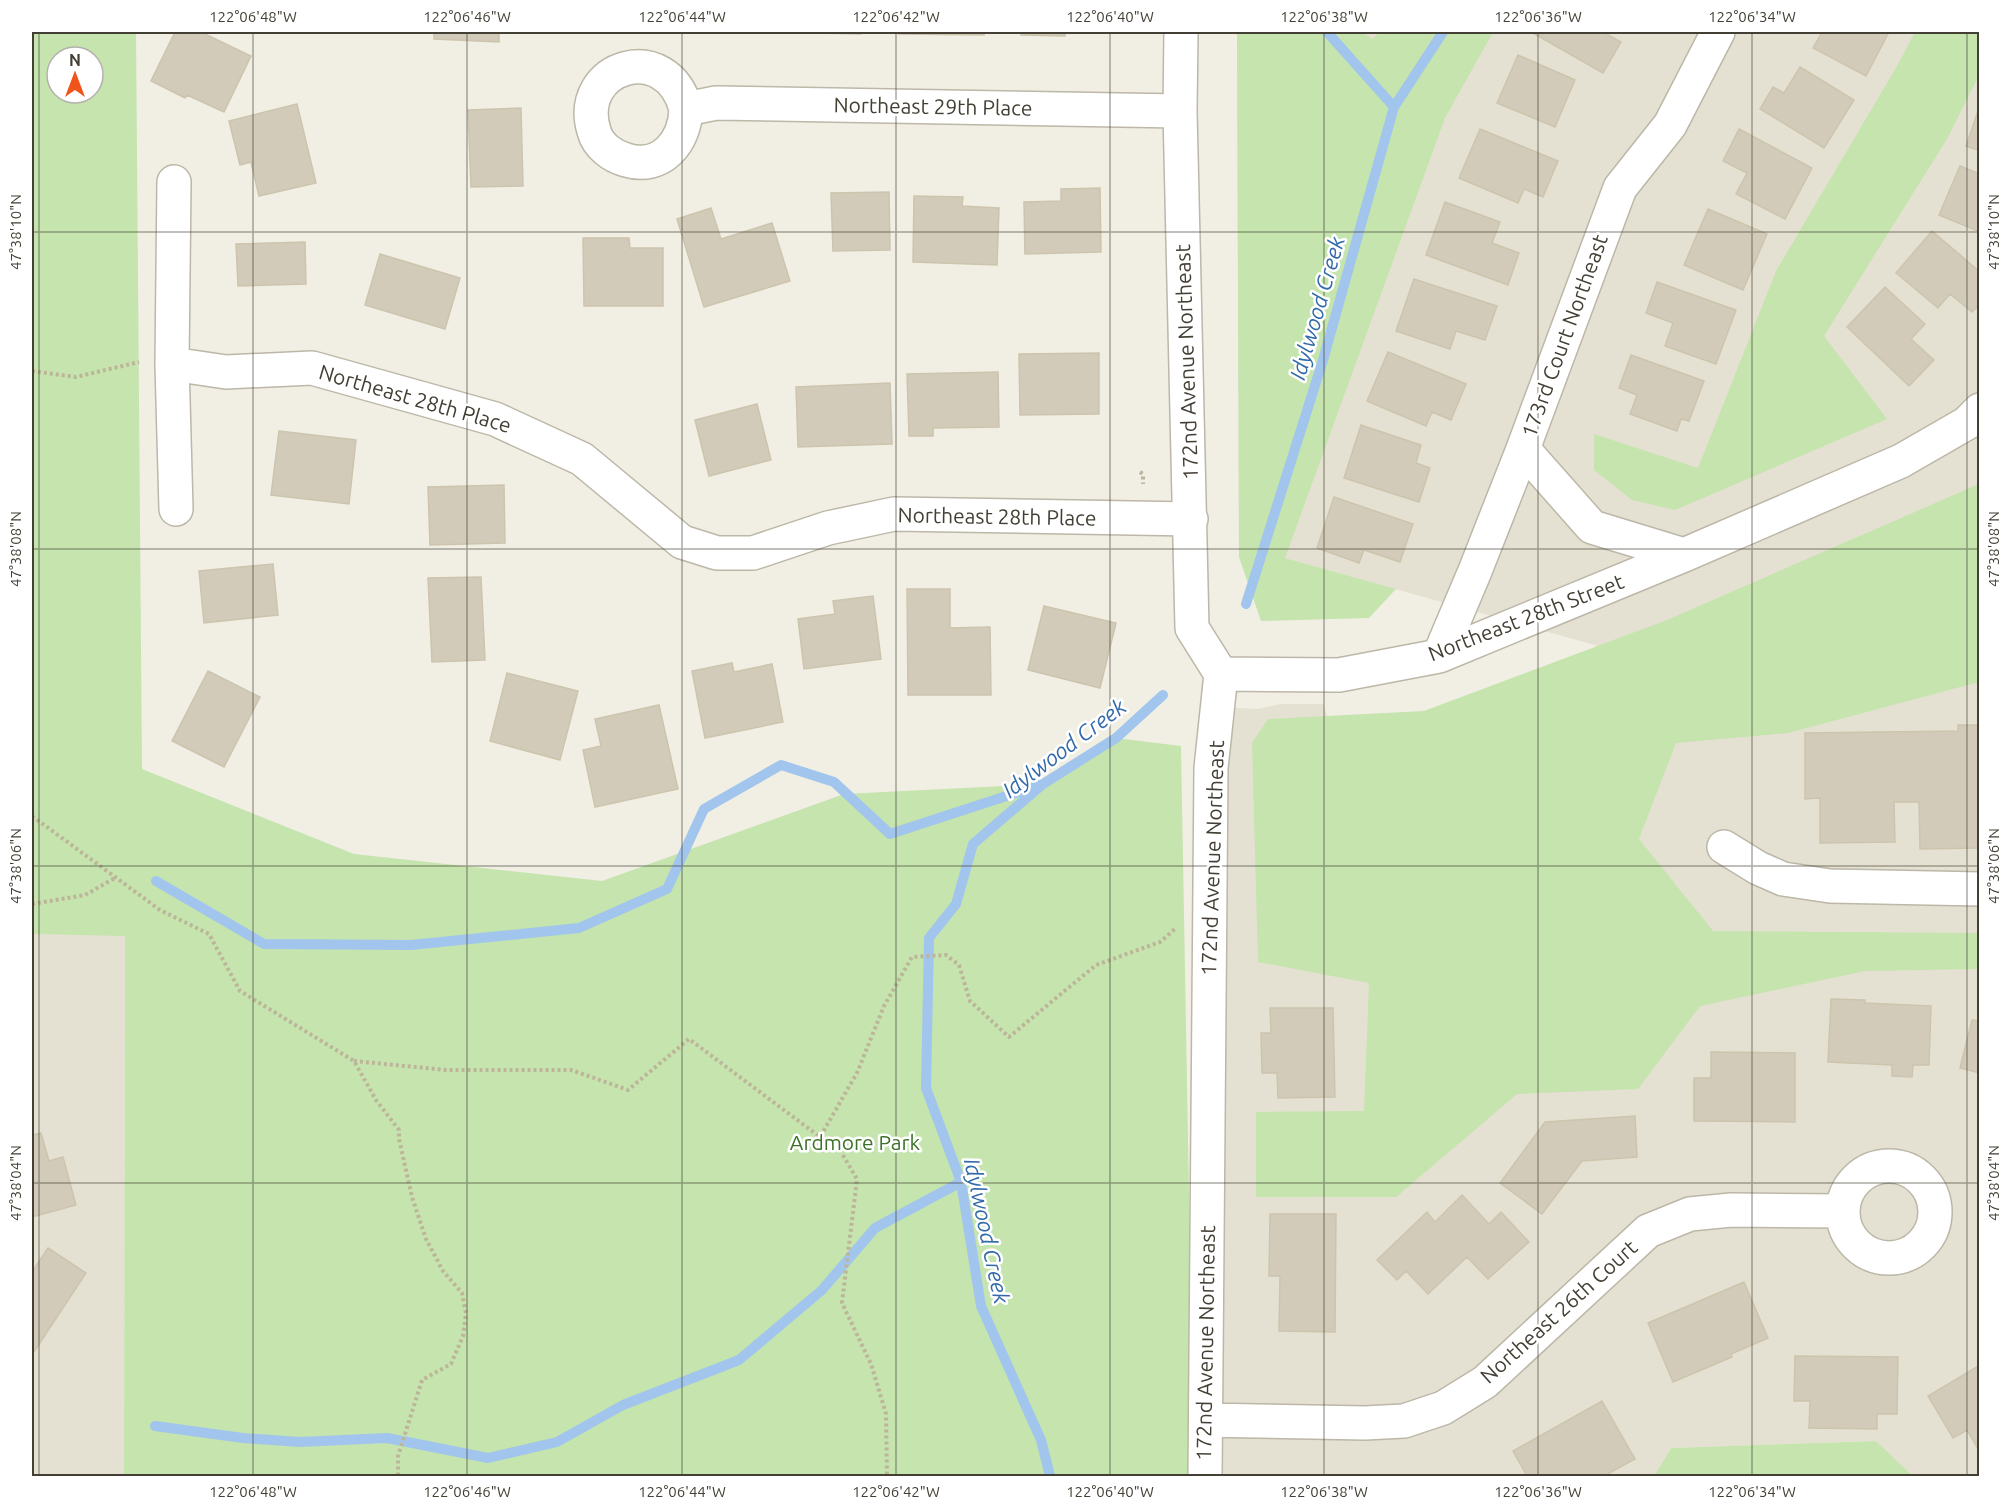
<svg xmlns="http://www.w3.org/2000/svg" width="2011" height="1508" font-family="Ubuntu,sans-serif">
  <style>
    .residential { fill: #e5e1d2 }
    .green { fill: #c5e4ae; fill-rule: evenodd }
    .lines { fill: none; stroke-linecap: round; stroke-linejoin: round }
    .stream { stroke: #a1c5ed; stroke-width: 10 }
    .building { fill: #d2cbba; stroke: #cdc4ad; stroke-width: 1.5 }
    .minor-casing { stroke: #bcb7a7; stroke-width: 36 }
    .path { stroke: #bdb599; stroke-width: 4; stroke-dasharray: 3 3; stroke-linecap: butt }
    .minor { stroke: #fff; stroke-width: 33 }
    .ticks { fill: none; stroke: #433f34; stroke-width: 1.5; stroke-opacity: 0.45 }
    .labels { text-anchor: middle; stroke-width: 5; stroke-linejoin: round; paint-order: stroke }
    .street-label { font-size: 21px; fill: #433f34; stroke: #fff }
    .park-label { font-size: 21px; fill: #3d722a; stroke: #fff }
    .water-label { font-size: 22px; font-style: italic; fill: #326aaa; stroke: #fff }
    .neatline { fill: none; stroke: #433f34; stroke-width: 2 }
    .ticks-label { font-size: 15px; text-anchor: middle; fill: #433f34 }
  </style>
  <rect width="100%" height="100%" fill="#f1efe4"/>
  <path class="residential" d="M1237 32H1979V1476H1913L1876 1441 1671 1448 1654 1476H1216L1219 707 1258 709 1280 704H1323L1412 954 1600 826 1708 677 1285 558 1239 557Z
    M32 934 125 935 124 1476H32Z"/>
  <path class="green" d="M32 32H136L142 769 354 854 602 881 844 794 1043 784 1116 738 1181 746 1194 1476H124L125 936 32 934ZM57 57H93V93H57Z
    M1237 32H1362L1372 39 1380 32H1493L1445 118 1285 558 1396 589 1369 618 1261 621 1239 557Z
    M1915 32H1979V75L1947 139 1824 336 1887 419 1675 510 1632 500 1594 470V434L1698 468 1776 271 1897 66Z
    M1979 484V682L1788 733 1676 743 1639 839 1713 931 1979 933V969L1865 971 1700 1006 1638 1089 1517 1094 1396 1197H1256V1112L1364 1111 1369 983 1258 962 1252 743 1268 719 1424 711 1667 620Z
    M1876 1441 1913 1476H1654L1671 1448Z"/>
  <g class="lines">
    <path class="stream" d="M1327 32 1394 107
      M1246 604 1323 360 1394 107 1443 32
      M156 881 264 944 411 945 579 928 667 889 704 809 781 765 834 782 890 834 1043 784
      M155 1426 243 1438 300 1442 387 1438 488 1458 557 1442 623 1405 739 1360 822 1290 875 1228 961 1182
      M1050 1476 1041 1440 981 1306 961 1182 926 1088 929 938 956 904 973 844 1043 784 1116 738 1163 695"/>
  </g>
  <path class="building" d="M175 32H201L251 56 224 112 187 95 185 98 151 81Z
    M434 32H499V42L434 39Z
    M777 32H861V34Z
    M899 32H984V35L899 34Z
    M1021 32H1065V36L1021 35Z
    M1531 32H1603L1621 42 1603 73Z
    M1822 32H1889L1866 76 1813 48Z
    M1518 55 1575 80 1555 127 1497 103Z
    M1800 67 1854 100 1824 148 1760 109 1773 87 1784 93Z
    M297 104 316 183 259 196 251 162 240 165 229 121Z
    M1980 105V151L1966 146Z
    M521 108 523 186 471 187 468 110Z
    M1480 129 1558 161 1543 197 1524 189 1518 203 1459 178Z
    M1739 129 1812 168 1785 219 1736 194 1747 173 1723 161Z
    M1960 166 1980 174V232L1939 215Z
    M1100 188 1101 252 1025 254 1024 202 1061 201V189Z
    M889 192 890 250 833 251 831 193Z
    M914 196 963 197 962 206 999 208 997 265 913 262Z
    M1445 202 1500 222 1492 243 1519 253 1508 285 1426 255Z
    M711 208 721 239 772 223 790 281 704 307 677 219Z
    M1708 209 1767 234 1743 290 1684 265Z
    M1932 231 1980 272V304L1972 312 1950 294 1938 308 1896 273Z
    M583 238H629L630 248H663V306H584Z
    M305 242 306 284 238 286 236 244Z
    M380 254 460 278 445 329 365 305Z
    M1414 279 1497 306 1485 340 1456 331 1450 349 1396 331Z
    M1657 282 1736 310 1716 364 1665 346 1673 323 1646 313Z
    M1885 287 1925 324 1911 339 1934 360 1909 386 1847 327Z
    M1388 352 1466 384 1451 420 1432 412 1426 426 1367 401Z
    M1099 353V414L1020 415 1019 354Z
    M1631 355 1704 381 1689 421 1681 419 1677 431 1630 414 1637 395 1619 388Z
    M998 372 999 427 933 428V436H909L907 374Z
    M890 383 892 444 798 447 796 387Z
    M757 404 771 460 709 476 695 420Z
    M1361 425 1421 445 1416 463 1430 468 1419 502 1344 478Z
    M279 431 356 440 349 504 271 495Z
    M504 485 505 543 430 545 428 487Z
    M1334 497 1413 524 1400 562 1364 550 1359 563 1317 548Z
    M273 564 278 615 204 623 199 571Z
    M481 577 485 660 432 662 428 578Z
    M907 589H950V628L990 627 991 695H908Z
    M873 596 881 659 804 669 798 619 835 614 833 601Z
    M1044 606 1116 623 1100 688 1028 670Z
    M732 663 734 672 772 664 783 722 705 738 692 671Z
    M208 671 260 697 224 767 172 741Z
    M507 673 578 691 560 760 490 741Z
    M659 705 678 789 595 807 583 750 601 746 595 719Z
    M1958 725H1980V848L1920 849 1919 802H1894L1895 842 1820 843V798L1805 799V733L1958 731Z
    M1831 999 1865 1000V1003L1931 1006 1929 1065H1913L1912 1077 1892 1076V1065L1828 1062Z
    M1270 1008H1333L1335 1097 1278 1098 1277 1073H1262L1261 1033H1271Z
    M1972 1020 1980 1021V1073L1960 1068Z
    M1711 1052 1795 1053V1122L1694 1121V1078H1711Z
    M1635 1116 1637 1157 1582 1161 1542 1214 1500 1183 1545 1122Z
    M41 1133 49 1161 63 1157 76 1205 32 1217V1135Z
    M1462 1195 1489 1224 1501 1212 1529 1242 1488 1279 1467 1257 1428 1294 1406 1271 1397 1280 1377 1260 1427 1212 1435 1222Z
    M1270 1214H1336L1335 1332 1279 1331 1280 1276H1269Z
    M48 1248 86 1273 32 1355V1272Z
    M1744 1282 1768 1338 1731 1354 1732 1357 1673 1382 1648 1323Z
    M1795 1356 1898 1357 1897 1414H1877V1429L1809 1428 1810 1401H1794Z
    M1980 1365V1452L1967 1430 1953 1438 1928 1396Z
    M1602 1401 1635 1459 1604 1476H1527L1513 1451Z"/>
  <g class="lines">
    <defs>
      <path id="minor" d="M1181 32 1180 111 1192 628 1221 674 1211 768 1205 1476
        M686 109C685 141 662 171 626 160 612 156 598 146 594 131 574 66 667 37 686 109L716 103 1180 111
        M174 182 172 364 176 509
        M172 364 226 372 312 368 495 419 582 459 682 542 717 553H753L828 528 894 514 1191 519
        M1523 449 1592 527 1684 555
        M1439 656 1475 571 1523 449 1620 188 1670 125 1718 32
        M1221 674 1339 675 1439 656 1684 555 1901 461 1967 423 1980 410
        M1724 847 1758 868 1783 879 1830 886 1980 889
        M1843 1212a46 46 0 1 1 92 0a46 46 0 1 1-92 0Z
        M1206 1420 1365 1423 1404 1421 1443 1408 1485 1382 1648 1231 1690 1214 1731 1210 1842 1211"/>
    </defs>
    <use href="#minor" class="minor-casing"/>
    <path class="path" d="M32 371 76 377 139 362
      M1140 472 1143 474V484
      M32 816 160 910 209 934 240 991 354 1061 376 1100 399 1130V1139L412 1197 426 1239 443 1271 462 1293 466 1313 463 1336 451 1364 422 1380 398 1456V1476
      M32 904 85 895 115 878
      M354 1061 446 1070H571L628 1090 689 1039 820 1137 857 1073 884 1006 912 957 946 955 959 965 970 1001 1009 1037 1096 965 1160 942 1176 928
      M820 1137 838 1147 857 1179 842 1303 871 1364 886 1414 887 1476"/>
    <use href="#minor" class="minor"/>
  </g>
  <path class="ticks" d="M39 32V1476M253 32V1476M467 32V1476M682 32V1476M896 32V1476M1110 32V1476M1324 32V1476M1538 32V1476M1752 32V1476M1967 32V1476M32 232H1980M32 549H1980M32 866H1980M32 1183H1980"/>
  <g class="labels">
    <g class="street-label">
      <text transform="translate(933 107) rotate(1)" y="7">Northeast 29th Place</text>
      <text transform="translate(1565 336) rotate(-70)" y="7">173rd Court Northeast</text>
      <text transform="translate(1187 362) rotate(-92)" y="7">172nd Avenue Northeast</text>
      <text transform="translate(415 399) rotate(16)" y="7">Northeast 28th Place</text>
      <text transform="translate(997 517) rotate(1)" y="7">Northeast 28th Place</text>
      <text transform="translate(1526 618) rotate(-21)" y="7">Northeast 28th Street</text>
      <text transform="translate(1213 858) rotate(-88)" y="7">172nd Avenue Northeast</text>
      <text transform="translate(1559 1312) rotate(-42)" y="7">Northeast 26th Court</text>
      <text transform="translate(1206 1343) rotate(-89)" y="7">172nd Avenue Northeast</text>
    </g>
    <g class="park-label">
      <text x="855" y="1150">Ardmore Park</text>
    </g>
    <g class="water-label">
      <text transform="translate(1317 308) rotate(-74)" y="8">Idylwood Creek</text>
      <text transform="translate(1064 748) rotate(-37)" y="8">Idylwood Creek</text>
      <text transform="translate(987 1231) rotate(78)" y="8">Idylwood Creek</text>
    </g>
  </g>
  <rect width="2011" height="1508" fill="none" stroke="#ffffff" stroke-width="66"/>
  <g transform="translate(75 75)"><circle r="28" fill="#ffffff" stroke="#b4b2ae" stroke-width="1.5"/>
  <path d="M0-4.5L10 22L0 15L-10 22Z" fill="#f1541b"/>
  <text y="-9" font-size="16" font-weight="bold" text-anchor="middle" fill="#433f34">N</text>
  </g>
  <rect x="33" y="33" width="1945" height="1442" class="neatline"/>
  <g class="ticks-label">
    <text x="253" y="22">122°06'48"W</text>
    <text x="467" y="22">122°06'46"W</text>
    <text x="682" y="22">122°06'44"W</text>
    <text x="896" y="22">122°06'42"W</text>
    <text x="1110" y="22">122°06'40"W</text>
    <text x="1324" y="22">122°06'38"W</text>
    <text x="1538" y="22">122°06'36"W</text>
    <text x="1752" y="22">122°06'34"W</text>
    <text transform="translate(16 232) rotate(-90)" y="5">47°38'10"N</text>
    <text transform="translate(1994 232) rotate(-90)" y="5">47°38'10"N</text>
    <text transform="translate(16 549) rotate(-90)" y="5">47°38'08"N</text>
    <text transform="translate(1994 549) rotate(-90)" y="5">47°38'08"N</text>
    <text transform="translate(16 866) rotate(-90)" y="5">47°38'06"N</text>
    <text transform="translate(1994 866) rotate(-90)" y="5">47°38'06"N</text>
    <text transform="translate(16 1183) rotate(-90)" y="5">47°38'04"N</text>
    <text transform="translate(1994 1183) rotate(-90)" y="5">47°38'04"N</text>
    <text x="253" y="1497">122°06'48"W</text>
    <text x="467" y="1497">122°06'46"W</text>
    <text x="682" y="1497">122°06'44"W</text>
    <text x="896" y="1497">122°06'42"W</text>
    <text x="1110" y="1497">122°06'40"W</text>
    <text x="1324" y="1497">122°06'38"W</text>
    <text x="1538" y="1497">122°06'36"W</text>
    <text x="1752" y="1497">122°06'34"W</text>
  </g>
</svg>
